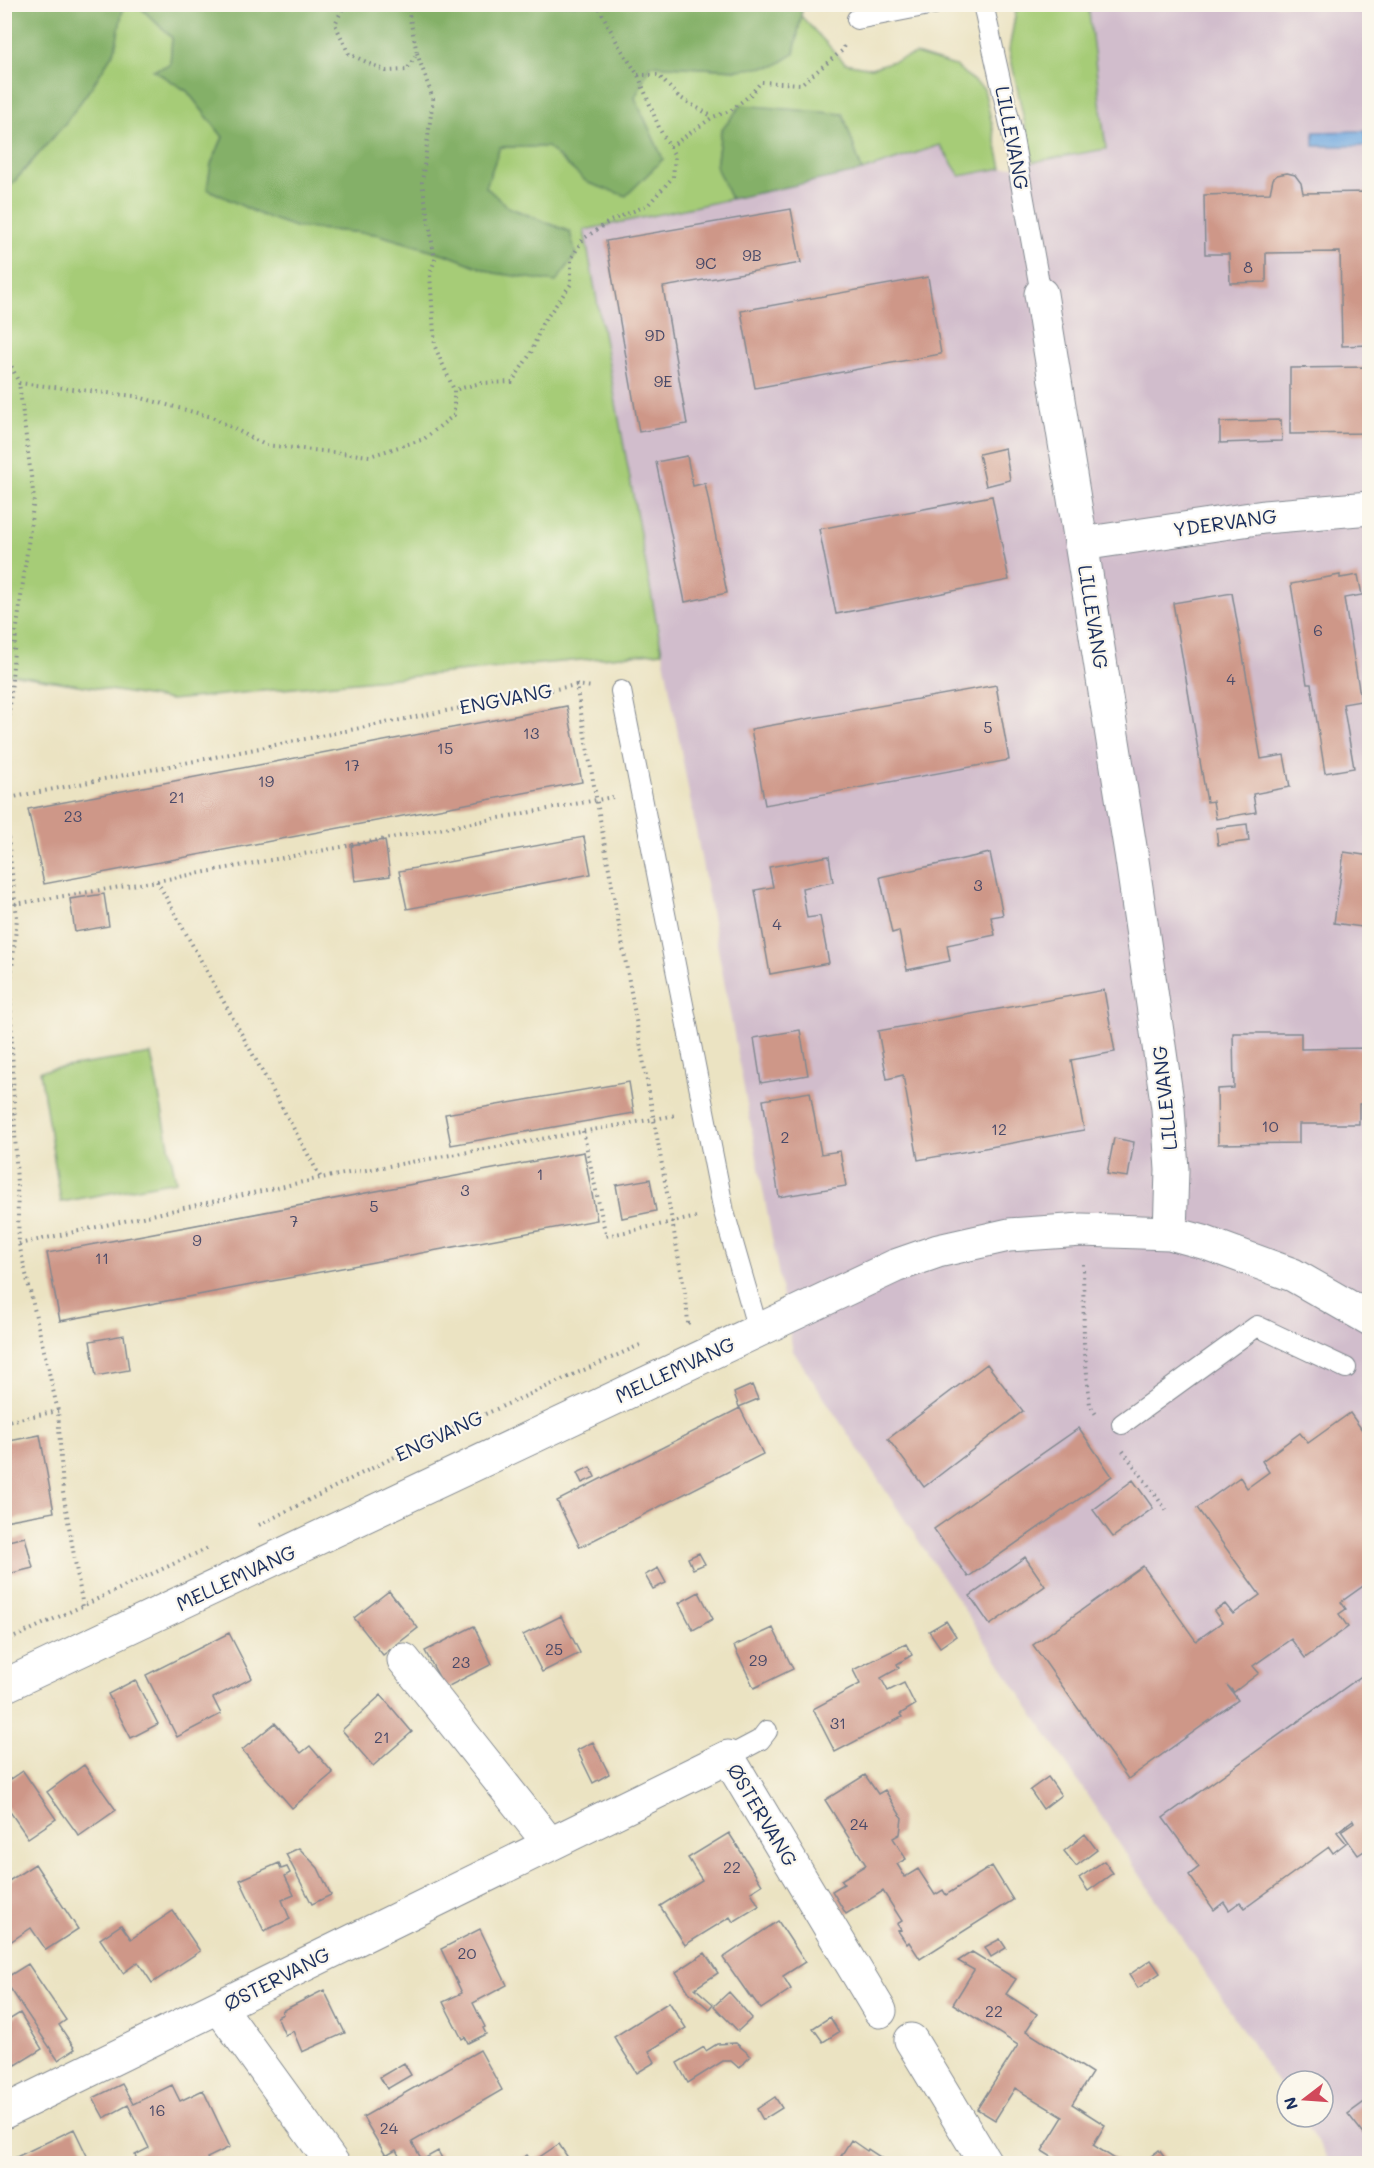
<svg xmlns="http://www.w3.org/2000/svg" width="1374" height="2168" font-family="Mali,sans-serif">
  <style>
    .industrial { fill: #d1bdcc }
    .green { fill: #a6cc77; stroke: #607e6a; stroke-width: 1.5 }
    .forest { fill: #84b068; stroke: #507063; stroke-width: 1.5 }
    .water { fill: #71a8df; stroke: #466c9e; stroke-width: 1.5 }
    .building { fill: #ce9788 }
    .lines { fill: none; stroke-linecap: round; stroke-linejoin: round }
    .service-casing { stroke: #838990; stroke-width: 22 }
    .minor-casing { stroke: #838990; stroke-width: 35 }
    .path { stroke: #838990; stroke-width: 4; stroke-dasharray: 1.5 4.5; stroke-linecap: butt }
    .service { stroke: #fff; stroke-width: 20 }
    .minor { stroke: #fff; stroke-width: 33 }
    .labels { text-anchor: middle; stroke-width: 4.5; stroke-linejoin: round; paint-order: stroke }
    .number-label { font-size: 16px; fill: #484968 }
    .street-label { font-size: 20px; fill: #1b2f5e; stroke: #fbf7ec }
  </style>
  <rect width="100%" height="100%" fill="#fbf7ec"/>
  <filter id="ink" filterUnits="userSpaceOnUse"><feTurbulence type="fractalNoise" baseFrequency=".0167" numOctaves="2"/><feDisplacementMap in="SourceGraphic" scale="12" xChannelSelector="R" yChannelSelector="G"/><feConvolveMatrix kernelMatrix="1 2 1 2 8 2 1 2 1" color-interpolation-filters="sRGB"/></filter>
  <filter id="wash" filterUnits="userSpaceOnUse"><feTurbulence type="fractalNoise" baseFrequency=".008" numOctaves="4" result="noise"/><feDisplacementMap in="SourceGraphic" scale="24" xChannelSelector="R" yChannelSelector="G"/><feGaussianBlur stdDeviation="1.35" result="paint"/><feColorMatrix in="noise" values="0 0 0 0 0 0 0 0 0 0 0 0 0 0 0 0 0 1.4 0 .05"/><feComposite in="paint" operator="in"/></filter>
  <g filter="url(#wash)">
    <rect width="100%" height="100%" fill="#ebe3c2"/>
    <path class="industrial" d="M1088 5H1369V2163H1331L1300 2117H1323V2081H1287V2097L793 1351 584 230 862 171 940 145 960 176 1106 149Z"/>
    <path class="green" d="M120 5H138L172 38 170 65 153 70 187 91 223 137 211 164 295 227 376 234 448 255 494 273 571 232 508 207 485 187 500 147H547L588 183 663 159 635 98 650 65 737 70 794 54 801 16 845 63 871 68 916 54 955 66 984 89 1002 168 960 176 940 145 862 171 843 114 721 131 716 167 731 199 584 230 662 652 171 700 5 673V192L64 125 123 9Z
      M1017 5H1088L1106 149 1033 162 1009 50Z
      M151 1054 176 1181 61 1202 40 1071Z"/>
    <path class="forest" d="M5 4H120L123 9 115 50 93 85 64 125 5 192Z
      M138 5H803L794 54 775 66 737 70 650 65 635 98 663 159 626 196 588 183 547 147H500L486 187 508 207 570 232 576 255 556 282 494 273 448 255 376 234 295 227 261 215 207 189 211 164 223 137 187 91 153 70 170 65 172 38Z
      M741 105 843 114 862 171 731 199 716 167 721 131Z"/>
    <path class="water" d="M1365 131 1366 146H1314V132Z"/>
    <g id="blocks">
      <path class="building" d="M1287 173 1295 175 1301 183 1303 193 1370 192V345L1342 346 1340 252 1266 253V282L1230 283 1229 254H1205L1204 195 1270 193 1273 179 1277 175Z
        M791 209 801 263 663 287 687 424 639 432 606 241Z
        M928 277 941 354 755 388 741 311Z
        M1370 367V433L1290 434V368Z
        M1281 420 1282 441 1220 443V422Z
        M1005 448 1010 480 986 486 979 454Z
        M687 456 693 486 705 483 727 593 685 602 656 462Z
        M992 496 1009 580 836 614 819 529Z
        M1340 575V578L1358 575 1362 595 1344 598 1361 701 1343 704 1354 768 1325 773 1311 684H1307L1291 584Z
        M1232 593 1261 759 1284 755 1290 787 1253 794 1256 812 1216 819 1213 801 1207 802 1173 603Z
        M996 685 1009 760 765 805 751 729Z
        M567 706 582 782 44 884 28 809Z
        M1247 824 1249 841 1218 845 1216 828Z
        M584 837 591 874 407 909 399 871Z
        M385 840 390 876 355 881 351 845Z
        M1344 852 1370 856V880L1362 927 1334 923Z
        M990 853 1003 915 991 917 995 935 947 945 950 961 907 970 899 931 892 933 880 877Z
        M829 856 833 882 802 888 807 918 820 916 829 963 770 974 755 890 773 887 769 867Z
        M104 894 109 926 75 932 70 899Z
        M1104 990 1115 1052 1071 1060 1084 1130 918 1160 903 1075 887 1079 878 1031Z
        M800 1030 808 1075 761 1083 754 1038Z
        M1233 1033H1301V1049L1370 1048V1104H1359V1124H1299V1143L1218 1144 1217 1089 1234 1088Z
        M629 1082 634 1113 451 1145 445 1114Z
        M810 1092 821 1154 840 1151 846 1186 779 1197 763 1100Z
        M1114 1138 1134 1142 1128 1177 1107 1174Z
        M584 1152 597 1220 60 1321 47 1253Z
        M650 1179 656 1211 622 1218 616 1185Z
        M124 1335 129 1370 96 1376 90 1341Z
        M987 1364 1023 1411 924 1487 888 1439Z
        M752 1385 758 1399 739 1407 734 1393Z
        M740 1408 763 1454 580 1547 557 1501Z
        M1350 1413 1370 1441V1581L1341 1602 1346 1609 1339 1614 1348 1627 1305 1658 1291 1639 1253 1666 1259 1673 1234 1692 1227 1685 1238 1700 1128 1779 1033 1645 1143 1566 1196 1641 1222 1622 1214 1611 1225 1604 1233 1614 1260 1595 1197 1508 1240 1477 1247 1488 1269 1472 1262 1461 1300 1433 1308 1443Z
        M1079 1428 1112 1476 968 1577 934 1529Z
        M40 1435 54 1512 4 1521V1442Z
        M590 1467 595 1477 582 1483 577 1473Z
        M1133 1480 1153 1508 1113 1537 1093 1510Z
        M25 1537 33 1568 4 1575V1542Z
        M699 1553 705 1564 693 1569 688 1558Z
        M1025 1557 1045 1586 990 1625 970 1596Z
        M658 1568 666 1583 653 1589 645 1575Z
        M389 1591 418 1628 383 1655 354 1618Z
        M699 1592 713 1619 693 1630 679 1603Z
        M561 1616 580 1653 542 1672 523 1635Z
        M946 1621 956 1636 940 1647 929 1631Z
        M474 1626 492 1664 445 1688 425 1651Z
        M773 1628 793 1669 754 1688 734 1646Z
        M229 1633 252 1678 213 1698 221 1714 177 1737 146 1675Z
        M906 1644 912 1655 897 1664 899 1668 881 1678 888 1691 904 1683 915 1705 900 1714 902 1717 835 1752 813 1709 860 1684 853 1670Z
        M1370 1670V1847L1358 1855 1341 1831 1354 1822 1353 1820 1337 1832 1346 1843 1333 1853 1329 1847 1245 1908 1240 1902 1229 1910 1224 1902 1214 1910 1189 1875 1199 1867 1163 1818Z
        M135 1680 158 1724 131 1738 108 1694Z
        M381 1695 412 1732 373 1766 342 1730Z
        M275 1723 301 1753 310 1746 333 1773 292 1808 242 1750Z
        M593 1742 609 1774 593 1783 577 1750Z
        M84 1765 116 1810 79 1836 47 1792Z
        M23 1771 56 1819 28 1838 4 1803V1784Z
        M865 1775 878 1794 885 1790 902 1818 900 1834 893 1838 906 1859 897 1864 905 1877 918 1869 935 1895 943 1890 946 1895 992 1866 1013 1900 920 1959 909 1942 907 1944 898 1931 901 1930 897 1924 902 1921 883 1891 846 1914 832 1891 844 1884 841 1880 866 1865 825 1800Z
        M1048 1777 1061 1795 1043 1809 1030 1790Z
        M729 1833 762 1885 751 1892 759 1906 733 1922 730 1917 685 1945 660 1906 702 1880 688 1858Z
        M1085 1834 1097 1850 1076 1866 1064 1851Z
        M299 1848 318 1868 331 1895 312 1904 286 1854Z
        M1104 1861 1113 1873 1088 1891 1079 1878Z
        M279 1863 281 1869 287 1867 290 1873 285 1876 294 1895 282 1900 290 1919 264 1931 240 1880Z
        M35 1864 78 1929 46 1950 31 1928 4 1946V1884Z
        M173 1911 200 1951 152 1983 138 1962 123 1973 100 1939 121 1925 131 1939Z
        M778 1921 805 1962 783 1976 791 1989 761 2009 752 1997 751 1998 723 1958Z
        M480 1929 507 1985 473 2003 485 2027 483 2028 486 2034 468 2043 465 2037 462 2039 443 2002 462 1993 441 1949Z
        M1000 1939 1006 1948 991 1957 985 1947Z
        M972 1952 1016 1979 1006 1994 1037 2014 1026 2031 1092 2073 1072 2104 1105 2125 1093 2145 1123 2164H1063L1042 2151 1063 2117 1015 2088 995 2120 977 2109 1018 2045 953 2004 974 1970 958 1961Z
        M705 1953 718 1973 695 1988 713 2004 709 2009 689 1992 676 1972Z
        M1151 1960 1160 1973 1138 1988 1129 1975Z
        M28 1964 66 2020 59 2025 75 2049 58 2060 4 1979Z
        M324 1990 345 2033 302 2052 293 2031 285 2035 277 2017 283 2014 282 2011Z
        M729 1992 752 2018 738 2031 714 2006Z
        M669 2002 686 2028 649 2051 655 2062 637 2073 614 2037Z
        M20 2013 42 2049 16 2065 4 2047V2023Z
        M830 2017 839 2032 823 2042 813 2028Z
        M736 2043 751 2056 739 2068 731 2061H723L688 2083 677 2063 704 2047 706 2051 717 2044Z
        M480 2050 502 2090 412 2142 422 2160 438 2151 445 2164H395L401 2160 396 2150 386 2156 363 2117Z
        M404 2063 411 2075 387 2089 380 2077Z
        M122 2084 133 2104 172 2085 180 2101 203 2090 230 2147 207 2158 210 2164H139L135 2155 149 2148 128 2105 104 2118 93 2098Z
        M775 2097 782 2108 763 2120 757 2109Z
        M1370 2098V2142L1348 2114Z
        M74 2129 91 2164H4V2163Z
        M851 2140 867 2151 868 2149 891 2164H836Z
        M559 2144 572 2164H514L527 2155 532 2162Z
        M1159 2150 1169 2164H1149L1146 2160Z"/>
    </g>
  </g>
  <g filter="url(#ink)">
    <use href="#blocks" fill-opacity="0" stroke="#838990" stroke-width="1.5"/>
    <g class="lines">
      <defs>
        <path id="service" d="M983 4 1012 133 1041 294
          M857 19 934 4
          M621 691 724 1212 758 1330
          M1122 1424 1257 1326 1346 1368
          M728 1757 760 1740 767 1731"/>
        <path id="minor" d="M1041 294 1131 853 1168 1108 1172 1170 1170 1233
          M1082 544 1264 517 1370 508
          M404 1660 549 1843
          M4 1686 895 1266 938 1251 1009 1235 1082 1230 1170 1233 1203 1242 1293 1275 1370 1319
          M220 2008 333 2164
          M911 2040 986 2164
          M4 2112C246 1995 486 1874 728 1757L880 2011"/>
      </defs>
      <use href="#service" class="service-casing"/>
      <use href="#minor" class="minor-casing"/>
      <path class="path" d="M345 4 335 24 349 54 386 71 407 70 417 53 407 4
        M417 53 433 99 422 182 435 260 430 274 435 347 454 390
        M638 75H658L679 97 713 117
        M670 147 713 117 730 111 750 95 761 82 801 84 843 50 846 43
        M4 350 19 383 134 396 212 417 265 445 370 456 424 439 454 415V390L481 383 512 382 531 353 542 324 571 284V259L583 239 610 221 648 205 673 177 675 156 660 130 638 75 619 46 597 4
        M4 369 11 365
        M576 685 593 687
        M4 794 14 650 34 499 19 383
        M4 799 576 685 686 1299 688 1323 685 1325
        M4 802 17 918 10 989 19 1244 58 1411 63 1492 83 1607
        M157 881 321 1178
        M15 904 157 881 613 797
        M4 1086 13 1085
        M583 1131 606 1236 697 1217
        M19 1244 321 1178 677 1115
        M1083 1264 1084 1343 1090 1405 1097 1416
        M4 1422 58 1411
        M1123 1451 1167 1511
        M259 1525 436 1436 640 1345
        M4 1642 208 1548"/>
      <use href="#service" class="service"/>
      <use href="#minor" class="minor"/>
    </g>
  </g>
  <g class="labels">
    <g class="number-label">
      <text x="752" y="261">9B</text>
      <text x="706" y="269">9C</text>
      <text x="1248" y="273">8</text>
      <text x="655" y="341">9D</text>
      <text x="663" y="387">9E</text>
      <text x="1318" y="636">6</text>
      <text x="1231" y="685">4</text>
      <text x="988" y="733">5</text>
      <text x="531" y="739">13</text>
      <text x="445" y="754">15</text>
      <text x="352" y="771">17</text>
      <text x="266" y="787">19</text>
      <text x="177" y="803">21</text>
      <text x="73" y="822">23</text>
      <text x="978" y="891">3</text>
      <text x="777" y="930">4</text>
      <text x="1270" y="1132">10</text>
      <text x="999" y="1135">12</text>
      <text x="785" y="1143">2</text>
      <text x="540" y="1180">1</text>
      <text x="465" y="1196">3</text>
      <text x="374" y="1212">5</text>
      <text x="294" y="1227">7</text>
      <text x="197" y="1246">9</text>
      <text x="102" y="1264">11</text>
      <text x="554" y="1655">25</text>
      <text x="758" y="1666">29</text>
      <text x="461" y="1668">23</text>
      <text x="838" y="1729">31</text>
      <text x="382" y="1743">21</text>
      <text x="859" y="1830">24</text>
      <text x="732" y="1873">22</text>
      <text x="467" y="1959">20</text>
      <text x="994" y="2017">22</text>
      <text x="157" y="2116">16</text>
      <text x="389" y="2134">24</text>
    </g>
    <g class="street-label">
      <text transform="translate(1012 138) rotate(79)" y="7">LILLEVANG</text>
      <text transform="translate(1225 523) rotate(-8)" y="7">YDERVANG</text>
      <text transform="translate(1093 617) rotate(81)" y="7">LILLEVANG</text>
      <text transform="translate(506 699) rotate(-11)" y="7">ENGVANG</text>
      <text transform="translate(1165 1098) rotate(-96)" y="7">LILLEVANG</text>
      <text transform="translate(675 1370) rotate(-25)" y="7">MELLEMVANG</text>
      <text transform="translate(439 1436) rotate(-25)" y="7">ENGVANG</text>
      <text transform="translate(236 1578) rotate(-25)" y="7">MELLEMVANG</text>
      <text transform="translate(762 1815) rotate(59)" y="7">ØSTERVANG</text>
      <text transform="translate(277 1979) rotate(-27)" y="7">ØSTERVANG</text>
    </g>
  </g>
  <rect width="1374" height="2168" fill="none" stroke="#fbf7ec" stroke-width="24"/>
  <g transform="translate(1305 2099) rotate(253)"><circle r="28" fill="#fbf7ec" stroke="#a1a7b3" stroke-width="1.5"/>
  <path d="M0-4.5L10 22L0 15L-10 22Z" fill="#d1495b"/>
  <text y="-9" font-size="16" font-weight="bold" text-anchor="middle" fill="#1b2f5e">N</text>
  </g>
</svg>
